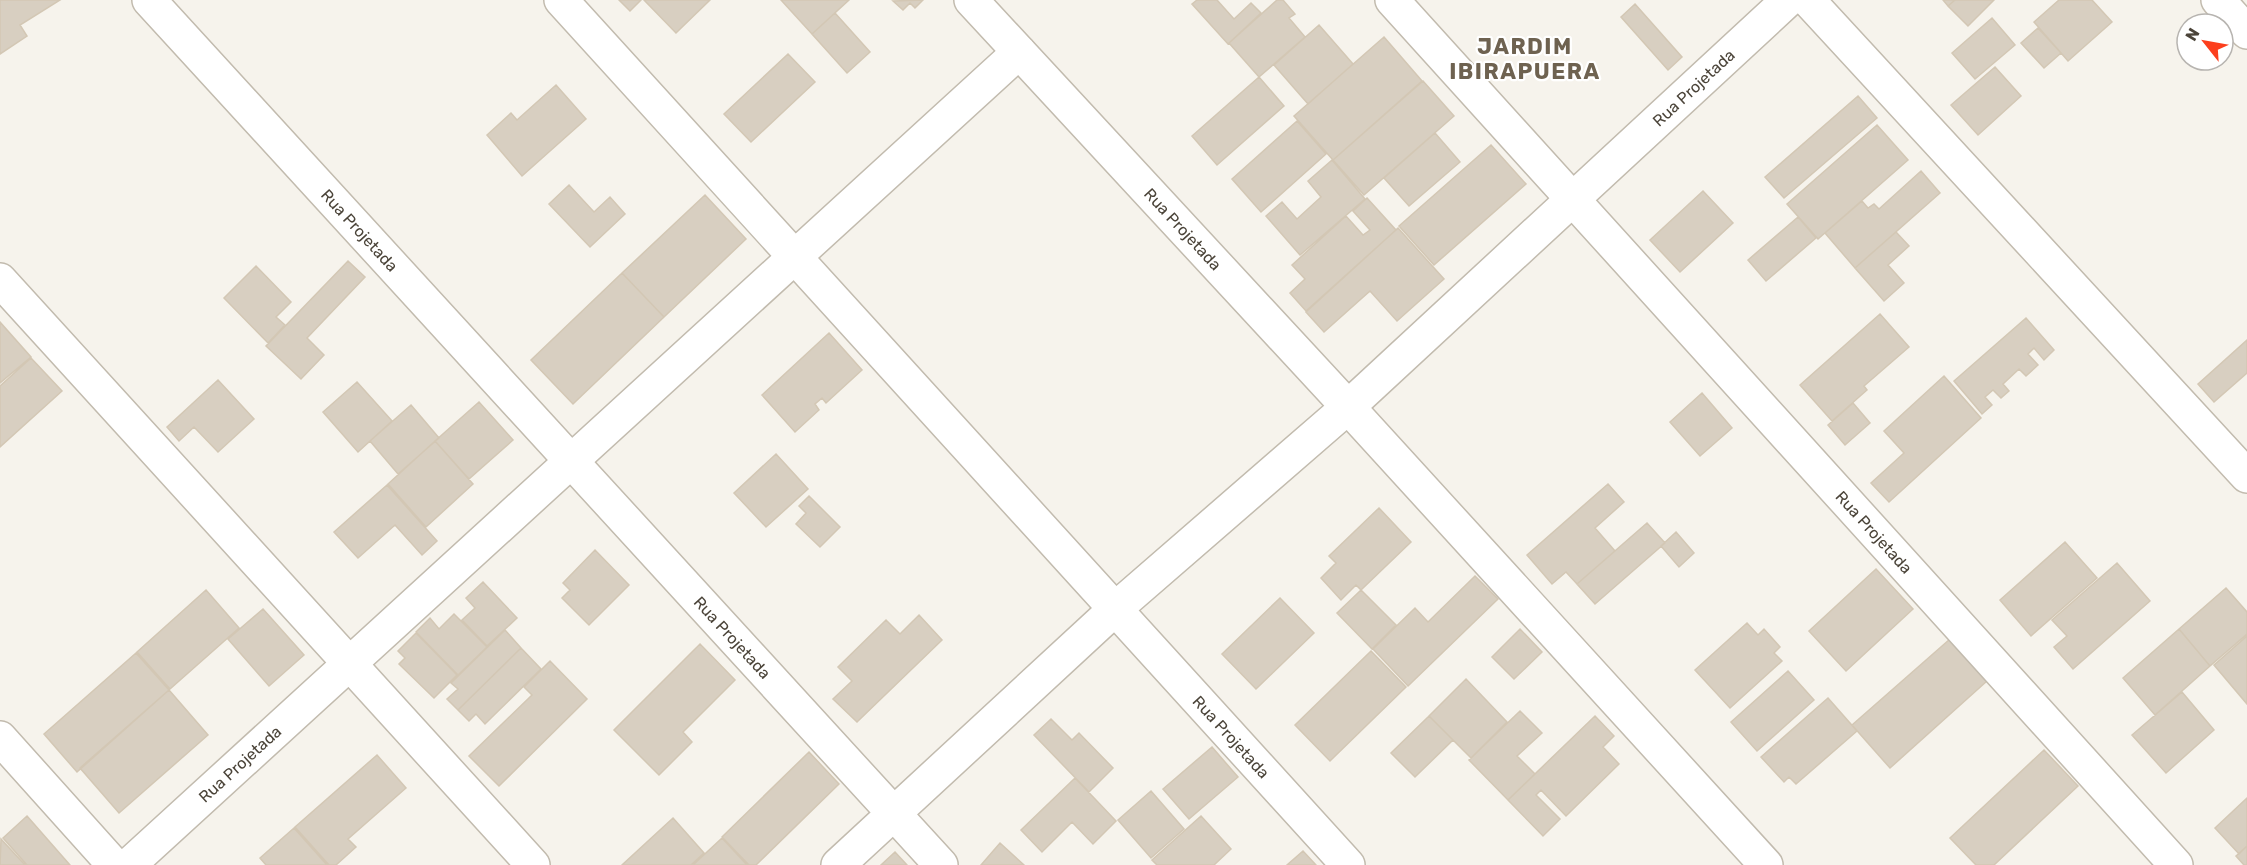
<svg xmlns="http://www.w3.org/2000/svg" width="2247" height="865" font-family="Rubik,sans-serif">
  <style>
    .building { fill: #d8cfc1; stroke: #d3c7b4; stroke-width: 1.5 }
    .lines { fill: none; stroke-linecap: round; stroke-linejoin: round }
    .minor-casing { stroke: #c2bbae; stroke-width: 36 }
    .minor { stroke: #fff; stroke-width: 33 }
    .labels { text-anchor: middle; stroke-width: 4.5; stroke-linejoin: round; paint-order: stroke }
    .street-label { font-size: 16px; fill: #4b4439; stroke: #fff }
    .district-label { font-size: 22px; font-weight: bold; letter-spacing: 1.5px; fill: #6e6250; stroke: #fff }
  </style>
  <rect width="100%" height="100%" fill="#f6f3ec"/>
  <path class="building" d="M0 0H60L20 25 27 36 0 54Z
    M619 0H641L630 11Z
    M644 0H710L676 33Z
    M781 0H849L812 34Z
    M923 0 915 8 910 3 903 10 893 1Z
    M1197 0H1217L1234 19 1251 3 1261 13 1228 44 1192 4Z
    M1277 0H1283L1295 14 1289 18 1305 37 1259 77 1229 43Z
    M1943 0H1955L1948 6Z
    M1955 0H1994L1968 26 1948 6Z
    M2059 0H2092L2112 22 2068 61 2034 22Z
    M1635 4 1682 57 1668 70 1621 17Z
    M835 13 870 52 847 73 812 34Z
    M1992 18 2015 45 1975 79 1952 53Z
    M1319 25 1353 64 1308 104 1274 65Z
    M2038 28 2061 53 2044 68 2021 43Z
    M1384 37 1422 81 1333 160 1294 116Z
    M788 54 815 82 751 142 724 114Z
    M1995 67 2021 96 1978 135 1951 105Z
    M1259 77 1284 106 1217 165 1192 136Z
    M1423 81 1454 116 1364 195 1333 160Z
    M556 85 586 119 522 176 487 135 511 113 517 120Z
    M1858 96 1877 118 1784 198 1765 177Z
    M1297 121 1326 154 1261 212 1232 179Z
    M1877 125 1908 160 1818 239 1787 204Z
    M1435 133 1460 162 1409 206 1384 178Z
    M1491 145 1526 184 1434 265 1399 226Z
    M1332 160 1365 199 1300 255 1266 216 1282 202 1297 219 1321 197 1308 181Z
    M1921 171 1940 193 1855 268 1825 233 1862 201 1868 208 1874 204 1879 209Z
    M569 185 594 212 610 197 625 214 590 247 549 204Z
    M1703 191 1733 223 1680 272 1650 240Z
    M705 195 746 239 664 317 622 273Z
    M1367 198 1396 230 1306 311 1290 293 1305 279 1292 265 1346 216 1363 235 1370 230 1353 211Z
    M1798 217 1816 238 1766 281 1748 260Z
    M1398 228 1444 279 1397 321 1370 291 1324 332 1306 312Z
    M1896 232 1909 246 1888 265 1904 283 1884 301 1855 268Z
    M348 261 365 277 307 338 324 355 301 379 266 346Z
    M256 266 291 302 276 317 285 325 268 343 224 298Z
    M622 273 664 317 573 404 531 360Z
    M1880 314 1909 347 1864 386 1867 390 1832 421 1800 385Z
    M2026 318 2054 350 2044 360 2034 348 2028 354 2038 365 2026 376 2019 369 2003 384 2009 391 2001 398 1993 390 1985 397 1992 405 1982 414 1954 381Z
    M0 322 31 357 0 383Z
    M829 333 862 370 826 403 822 398 815 404 819 410 795 432 762 395Z
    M2247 340V373L2214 402 2198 384Z
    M31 358 62 391 0 447V386Z
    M1944 376 1981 418 1889 502 1871 483 1904 453 1884 431Z
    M218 380 254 419 218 452 194 427 179 441 167 427Z
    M357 382 392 421 358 452 323 412Z
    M1702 393 1732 428 1700 456 1670 422Z
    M479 402 513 440 469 479 435 441Z
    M1853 403 1870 423 1845 445 1828 425Z
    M411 405 439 438 398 474 370 441Z
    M435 441 473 484 426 527 388 484Z
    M776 454 808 489 766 527 734 493Z
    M1608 484 1624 502 1595 528 1615 551 1577 584 1566 572 1552 584 1527 555Z
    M387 485 437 541 422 555 395 525 358 558 334 532Z
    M809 496 840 527 820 547 796 524 806 513 799 506Z
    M1379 508 1411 542 1361 590 1356 585 1341 600 1321 578 1336 563 1329 556Z
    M1647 523 1665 543 1595 604 1577 584Z
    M1676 532 1694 553 1679 567 1661 546Z
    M2065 542 2097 578 2031 636 2000 600Z
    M595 550 629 585 589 625 562 598 570 590 563 583Z
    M2117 563 2150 601 2073 669 2054 647 2067 636 2052 620Z
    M1876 569 1913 609 1846 671 1809 631Z
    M1475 576 1498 599 1408 686 1373 649 1415 608 1428 622Z
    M483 582 517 618 487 646 462 620 475 608 466 598Z
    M2226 588 2247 612V634L2210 666 2179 629Z
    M206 590 239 628 170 689 137 652Z
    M1361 590 1396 625 1372 649 1337 613Z
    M1280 598 1314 633 1256 689 1222 654Z
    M263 609 304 655 269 686 228 639Z
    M454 614 487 647 458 675 416 632 430 618 439 629Z
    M919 615 942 640 857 722 833 699 852 681 838 667 886 620 900 634Z
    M1747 623 1758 635 1764 629 1780 647 1774 653 1782 661 1730 708 1695 670Z
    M1520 629 1542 652 1514 679 1492 657Z
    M2179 629 2210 666 2155 715 2123 678Z
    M505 630 521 648 458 710 447 699 458 689 451 683Z
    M416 633 457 675 434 698 399 664 405 658 398 651Z
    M2247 636V704L2214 665Z
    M1950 639 1987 681 1890 768 1852 725Z
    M700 644 735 680 683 732 692 742 659 775 614 730Z
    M521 648 541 669 485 724 476 714 469 721 458 710Z
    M1371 651 1406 687 1330 761 1295 725Z
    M136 653 169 690 77 772 44 734Z
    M550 661 587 699 499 786 469 756 532 695 524 687Z
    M1788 671 1814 700 1757 751 1731 722Z
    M1466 679 1507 722 1471 758 1429 716Z
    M169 690 208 735 119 813 80 768Z
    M2182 692 2214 730 2166 773 2132 735Z
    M1828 698 1857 731 1796 784 1789 777 1784 782 1761 757Z
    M1520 711 1542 733 1517 756 1535 774 1508 800 1469 760Z
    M1429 716 1453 740 1415 777 1391 753Z
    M1595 716 1614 736 1603 747 1619 764 1566 816 1541 790 1536 795 1560 819 1543 836 1508 800Z
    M1051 719 1072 740 1079 733 1113 768 1089 792 1034 735Z
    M1212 747 1238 777 1189 819 1163 789Z
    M2044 750 2078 786 1994 865H1976L1950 838Z
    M809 752 839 784 756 865H749L722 837Z
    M377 755 406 788 348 839 356 847 336 865H329L295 827Z
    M1075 778 1116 821 1093 844 1072 822 1042 852 1021 830Z
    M1151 791 1184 829 1151 858 1118 820Z
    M2247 798V846L2239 854 2215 828Z
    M27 816 70 865H27L3 838Z
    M1201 816 1231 849 1214 865H1157L1152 860Z
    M673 818 704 853 691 865H622Z
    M294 828 327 865H266L260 858Z
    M722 838 747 865H693Z
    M1 839 25 865H0Z
    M1000 843 1024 865H981Z
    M2247 846V865H2244L2236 856Z
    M1303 851 1316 865H1287Z
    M895 852 907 865H881Z"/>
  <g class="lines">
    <defs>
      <g id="minor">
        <path id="s1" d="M149 0 941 865"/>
        <path id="s2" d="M561 0 1348 865"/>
        <path id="s3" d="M971 0 1348 407 1766 865"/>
        <path id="s4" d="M1392 0 2176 865"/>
        <path d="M1808 0 2247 476"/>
        <path d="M2218 0 2247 32"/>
        <path d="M0 280 533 865"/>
        <path d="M0 738 114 865"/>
        <path id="s5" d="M129 865 1019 52"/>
        <path id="s6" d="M838 865 1114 610 1348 407 1788 0"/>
      </g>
    </defs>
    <use href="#minor" class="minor-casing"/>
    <use href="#minor" class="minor"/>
  </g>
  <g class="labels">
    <g class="street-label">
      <text dy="6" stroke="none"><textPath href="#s6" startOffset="1156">Rua Projetada</textPath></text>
      <text dy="6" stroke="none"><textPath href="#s3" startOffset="312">Rua Projetada</textPath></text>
      <text dy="6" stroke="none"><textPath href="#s1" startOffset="312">Rua Projetada</textPath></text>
      <text dy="6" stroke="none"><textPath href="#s4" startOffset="718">Rua Projetada</textPath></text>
      <text dy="6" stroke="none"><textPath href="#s1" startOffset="864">Rua Projetada</textPath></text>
      <text dy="6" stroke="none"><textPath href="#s2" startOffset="996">Rua Projetada</textPath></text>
      <text dy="6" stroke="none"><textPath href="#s5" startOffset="150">Rua Projetada</textPath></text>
    </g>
    <g class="district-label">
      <text x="1525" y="54">JARDIM<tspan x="1525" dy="25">IBIRAPUERA</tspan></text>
    </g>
  </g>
  <g transform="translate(2205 42) rotate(301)"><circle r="28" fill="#ffffff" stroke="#b7b4b0" stroke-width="1.5"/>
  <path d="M0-4.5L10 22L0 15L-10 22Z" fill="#fc3f1d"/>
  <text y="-9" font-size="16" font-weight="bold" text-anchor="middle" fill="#4b4439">N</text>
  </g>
</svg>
